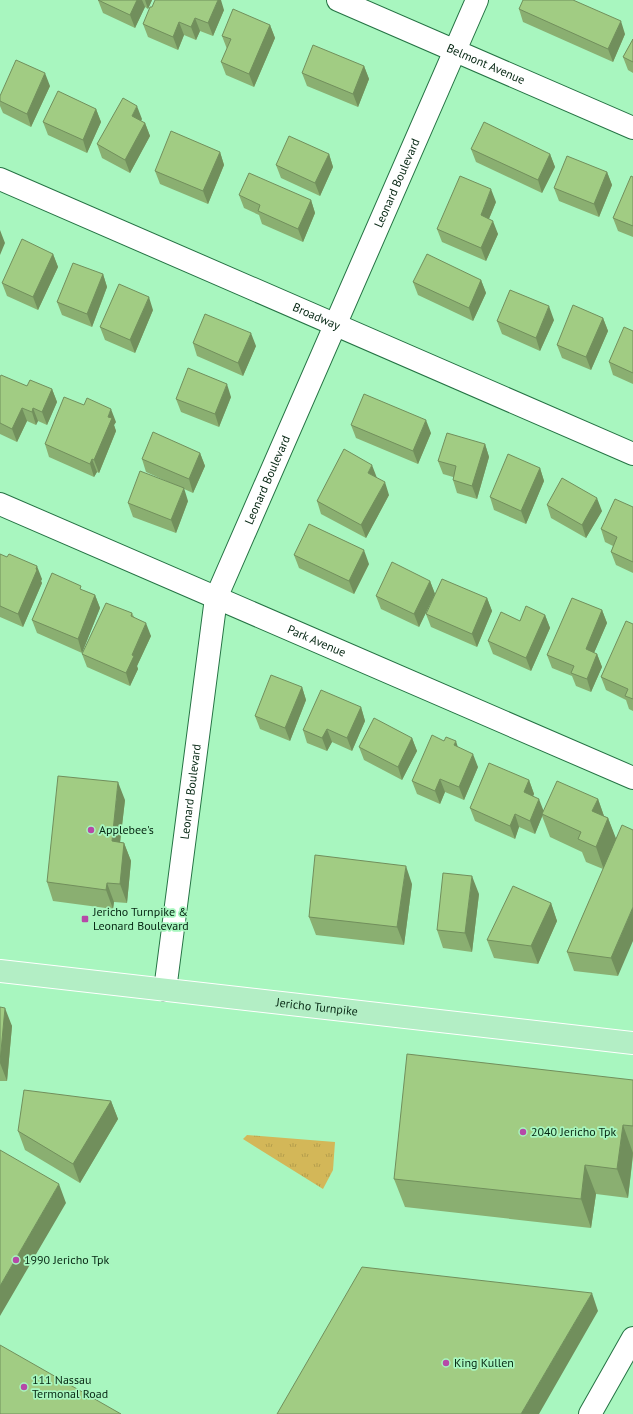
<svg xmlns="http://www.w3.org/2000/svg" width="633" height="1414" font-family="'PT Sans',sans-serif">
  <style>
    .grass { fill: url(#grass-tufts) }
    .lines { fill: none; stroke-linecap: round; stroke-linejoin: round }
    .minor-casing { stroke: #257344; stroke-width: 24 }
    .major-casing { stroke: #fff; stroke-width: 24 }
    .minor { stroke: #fff; stroke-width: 22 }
    .major { stroke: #b3eec5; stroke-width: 22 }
    .wall { fill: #8aaf71 }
    .shaded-wall { fill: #718f5c }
    .building { fill: #a1cc83; stroke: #718f5c }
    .poi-dot { fill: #b649a8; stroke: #a8f6bf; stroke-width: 1.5 }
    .labels { text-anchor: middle; stroke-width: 3.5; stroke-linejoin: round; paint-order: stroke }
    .street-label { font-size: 12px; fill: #062713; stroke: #a8f6bf }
    .poi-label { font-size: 12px; fill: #062713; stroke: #a8f6bf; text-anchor: start }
  </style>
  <defs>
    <pattern id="grass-tufts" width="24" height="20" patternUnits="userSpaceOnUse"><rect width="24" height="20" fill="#d3b758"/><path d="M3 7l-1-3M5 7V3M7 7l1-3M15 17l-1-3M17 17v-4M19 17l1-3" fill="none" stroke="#b49d4c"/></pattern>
  </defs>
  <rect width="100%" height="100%" fill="#a8f6bf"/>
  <path class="grass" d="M247 1135 335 1142 333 1170 323 1189 243 1139Z"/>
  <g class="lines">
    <defs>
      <g id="minor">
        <path id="s1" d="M338 0 633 128"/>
        <path id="s2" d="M0 179 633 454"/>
        <path id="s3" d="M0 504 633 778"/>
        <path id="s4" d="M165 990 216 598 477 0"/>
        <path d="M590 1414 633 1338"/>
      </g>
      <g id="major">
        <path id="s5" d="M0 971 633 1043"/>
      </g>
    </defs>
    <use href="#minor" class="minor-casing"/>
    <use href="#major" class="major-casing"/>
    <use href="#minor" class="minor"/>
    <use href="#major" class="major"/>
  </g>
  <path class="wall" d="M98 0H152L148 9 145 7 135 28 103 13Z
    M152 7 224 10 213 36 200 31 196 40 184 35 178 50 148 37 143 24Z
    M519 9 625 34 613 62 523 22Z
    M270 25 275 38 254 87 226 75 221 62 227 49 222 36Z
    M633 39V73L628 70 623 57Z
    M364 66 369 79 358 107 307 86 302 73Z
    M50 86 31 127 3 113 0 106V96Z
    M96 109 101 122 87 153 48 135 43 122Z
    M142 119 141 121 145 123 150 136 130 173 102 158 97 144Z
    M471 149 550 154 555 167 542 193 476 162Z
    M220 152 224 165 208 204 160 184 155 171Z
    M329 154 333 167 320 196 281 178 276 165Z
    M607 172 612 185 599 217 559 201 554 188Z
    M633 177V237L618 231 613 218Z
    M239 195 311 200 315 213 303 242 262 224 259 215 244 208Z
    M496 202 489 219 498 234 486 261 442 242 437 229Z
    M53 254 58 267 38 310 7 296 2 283Z
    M103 274 107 287 92 327 62 315 57 302Z
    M481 280 486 293 473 321 418 295 413 282Z
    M153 310 135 353 105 340 100 327Z
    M603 318 608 331 591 370 562 358 557 345Z
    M554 320 540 351 502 334 497 321Z
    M633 331V384L613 375 609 362Z
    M193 343 256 346 243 376 197 356Z
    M0 377 27 386 52 389 57 402 47 425 38 421 36 425 27 421 17 442 0 434Z
    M231 397 219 427 181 412 176 399Z
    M116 422 114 425 116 431 99 473 97 472 94 477 49 457 45 444Z
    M351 425 431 433 418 464 356 438Z
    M485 444 489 457 477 499 457 493 453 480V477L443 474 438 461Z
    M200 453 205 466 193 493 146 472 142 459Z
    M540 468 544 481 526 524 494 510 490 497Z
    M389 495 366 538 321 514 317 501Z
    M188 501 176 533 133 517 128 503Z
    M547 505 602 511 586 538 551 518Z
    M633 507V573L616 565 611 552 613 546 605 542 601 529Z
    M0 554 42 579 41 581 42 583 23 627 0 617Z
    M294 555 369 564 354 594 299 568Z
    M430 581 435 594 419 627 381 609 376 596Z
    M83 590 95 595 100 608 82 653 37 633 32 620Z
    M487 598 492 611 477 647 431 627 426 614Z
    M602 610 607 623 594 653 597 654 602 667 591 692 576 686 572 676 552 668 547 655Z
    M132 613 134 617 151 636 137 666 138 669 130 686 87 667 82 654Z
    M545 615 550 628 531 671 493 654 488 641 520 621Z
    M633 624V711L629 709 626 700 606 690 601 677Z
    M302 687 306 700 290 741 260 729 255 716Z
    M361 707 365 721 352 751 332 742 327 751 307 743 303 730Z
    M412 738 417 751 402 780 364 760 359 747Z
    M458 747 478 767 464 800 445 792 440 804 417 794 412 781Z
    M529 780 534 794 533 796 544 811 598 799 604 816 608 818 616 840 618 976 574 971 567 952 603 869 586 862 582 852 550 837 542 816 535 834 519 827 515 839 475 821 470 808Z
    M125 800 120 842 124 843 131 861 127 903 114 902 113 909 53 901 47 882Z
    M412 884 404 945 316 935 309 917Z
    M479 894 472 952 443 948 437 930Z
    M551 903 557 921 538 964 494 958 487 940Z
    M0 1007 12 1026 7 1081H0Z
    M633 1080V1156L628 1198 596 1194 591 1228 405 1207 394 1179Z
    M111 1101 118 1119 80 1183 25 1150 18 1131Z"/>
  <path class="shaded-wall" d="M137 0H142L145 7 135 28 130 15Z
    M145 0H152L148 9Z
    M218 0H221L224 10 213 36 208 23Z
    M195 18 200 31 196 40 191 27Z
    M621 21 625 34 613 62 608 49Z
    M179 22 184 35 178 50 173 37Z
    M270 25 275 38 254 87 249 74Z
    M364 66 369 79 358 107 353 94Z
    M45 73 50 86 31 127 27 114Z
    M137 106 142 119 136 129 132 116Z
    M96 109 101 122 87 153 83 140Z
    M145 123 150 136 130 173 125 160Z
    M220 152 224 165 208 204 203 191Z
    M329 154 333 167 320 196 315 183Z
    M550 154 555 167 542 193 538 180Z
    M607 172 612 185 599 217 594 204Z
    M491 189 496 202 485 228 481 215Z
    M311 200 315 213 303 242 298 229Z
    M493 221 498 234 486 261 481 248Z
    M0 230 5 243 0 255Z
    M53 254 58 267 38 310 33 297Z
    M103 274 107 287 92 327 87 314Z
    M481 280 486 293 473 321 469 308Z
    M149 297 153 310 135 353 130 340Z
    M549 306 554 320 540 351 536 338Z
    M603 318 608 331 591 370 586 357Z
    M251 333 256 346 243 376 238 363Z
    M227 384 231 397 219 427 215 414Z
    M52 389 57 402 47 425 42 412Z
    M22 408 27 421 17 442 12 429Z
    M33 408 38 421 36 425 32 412Z
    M111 409 116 422 114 425 116 431 99 473 94 460 108 417Z
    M426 420 431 433 418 464 413 451Z
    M485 444 489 457 477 499 472 486Z
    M200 453 205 466 193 493 189 479Z
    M92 459 97 472 94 477 90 464Z
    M372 465 377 478 368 473Z
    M540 468 544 481 526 524 521 511Z
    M385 482 389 495 366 538 361 525Z
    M184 488 188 501 176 533 171 520Z
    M597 498 602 511 586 538 582 525Z
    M364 550 369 564 354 594 349 581Z
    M37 566 42 579 41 581 42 583 23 627 18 614Z
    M430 581 435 594 419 627 414 614Z
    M95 595 100 608 82 653 78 639Z
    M487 598 492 611 477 647 472 634Z
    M602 610 607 623 590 662 586 649Z
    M545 615 550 628 531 671 526 658Z
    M146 623 151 636 137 666 138 669 130 686 126 673 132 655Z
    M597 654 602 667 591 692 587 679Z
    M302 687 306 700 290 741 285 728Z
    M361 707 365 721 352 751 347 738Z
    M327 729 332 742 327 751 322 738Z
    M412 738 417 751 402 780 398 767Z
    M456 741 460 754 454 745Z
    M473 754 478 767 464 800 459 787Z
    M440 779 445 792 440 804 435 791Z
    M529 780 534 794 529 805 524 792Z
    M118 782 125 800 118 860 112 841Z
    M539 799 544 812 535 834 530 821Z
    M598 799 606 822 592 811Z
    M515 814 519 827 515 839 510 826Z
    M608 818 617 841 604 870 596 847Z
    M124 843 131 861 127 903 120 884Z
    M406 866 412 884 404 945 397 927Z
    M472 876 479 894 472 952 465 933Z
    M107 883 114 902 113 909 106 890Z
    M551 903 557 921 538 964 531 946Z
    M633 907V941L618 976 611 958Z
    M5 1008 12 1026 7 1081 0 1063Z
    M111 1101 118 1119 80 1183 73 1164Z
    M623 1125 633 1153 628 1198 617 1169Z
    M585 1165 596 1194 591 1228 581 1199Z
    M59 1184 66 1203 0 1316V1286Z
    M592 1293 598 1311 539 1414H521Z"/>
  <path class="building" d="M98 0H137L130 15Z
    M155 0H218L208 23 195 18 191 27 179 22 173 37 143 24 150 7H152Z
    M523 0H573L621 21 608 49 519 9Z
    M233 9 270 25 249 74 221 62 231 39 222 36Z
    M633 39V62L623 57Z
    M313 45 364 66 353 94 302 73Z
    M16 60 45 73 27 114 0 101V96Z
    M58 91 96 109 83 140 43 122Z
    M123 98 137 106 132 116 145 123 125 160 97 144Z
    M484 122 550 154 538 180 471 149Z
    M171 131 220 152 203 191 155 171Z
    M289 136 329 154 315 183 276 165Z
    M567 156 607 172 594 204 554 188Z
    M249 173 311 200 298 229 258 211 260 205 239 195Z
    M460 176 491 189 481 215 493 221 481 248 437 229Z
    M631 176 633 177V226L613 218Z
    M22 239 53 254 33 297 2 283Z
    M427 254 481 280 469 308 413 282Z
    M73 263 103 274 87 314 57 302Z
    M119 284 149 297 130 340 100 327Z
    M510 290 549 306 536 338 497 321Z
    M573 305 603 318 586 357 557 345Z
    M205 314 251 333 238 363 193 343Z
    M624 327 633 331V373L609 362Z
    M188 368 227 384 215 414 176 399Z
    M1 375 27 386 30 380 52 389 42 412 33 408 32 412 22 408 12 429 0 423V377Z
    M364 394 426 420 413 451 351 425Z
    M64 397 84 405 87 398 111 409 108 417 112 418 94 460 92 459 90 464 45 444Z
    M153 432 200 453 189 479 142 459Z
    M447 433 485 444 472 486 453 480 456 466 438 461Z
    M344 449 372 465 368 473 385 482 361 525 317 501Z
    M508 454 540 468 521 511 490 497Z
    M140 471 184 488 171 520 128 503Z
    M562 478 597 498 582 525 547 505Z
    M615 499 633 507V562L611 552 617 537 601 529Z
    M309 524 364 550 349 581 294 555Z
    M0 554 7 557 9 554 37 566 36 569 37 570 18 614 0 606Z
    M392 562 430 581 414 614 376 596Z
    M52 573 81 586 80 589 95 595 78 639 32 620Z
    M442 579 487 598 472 634 426 614Z
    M572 598 602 610 586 649 597 654 587 679 571 673 574 666 547 655Z
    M106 603 132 613 131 616 146 623 132 655 134 656 126 673 82 654Z
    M526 606 545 615 526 658 488 641 501 612 520 621Z
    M626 621 633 624V699L625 696 628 689 601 677Z
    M271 675 302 687 285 728 255 716Z
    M321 690 361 707 347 738 327 729 322 738 303 730Z
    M374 718 412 738 398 767 359 747Z
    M432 735 444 741 446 737 456 741 454 745 473 754 459 787 440 779 435 791 412 781Z
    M489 763 529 780 524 792 539 799 530 821 515 814 510 826 470 808Z
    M58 776 118 782 112 841 124 843 120 884 107 883 106 890 47 882Z
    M557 781 598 799 592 811 608 818 596 847 578 839 581 832 542 814Z
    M622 825 633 830V907L611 958 567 952Z
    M315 855 406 866 397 927 309 917Z
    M443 873 472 876 465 933 437 930Z
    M513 886 551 903 531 946 487 940Z
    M0 1007 5 1008 0 1062Z
    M407 1054 633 1080V1126L623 1125 617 1169 585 1165 581 1199 394 1179Z
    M24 1090 111 1101 73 1164 18 1131Z
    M0 1150 59 1184 0 1286Z
    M362 1267 592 1293 521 1414H277Z
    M0 1345 121 1414H0Z"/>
  <g class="poi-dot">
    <circle cx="91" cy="830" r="4"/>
    <rect x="81" y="915" width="8" height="8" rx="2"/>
    <circle cx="523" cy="1132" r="4"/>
    <circle cx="16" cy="1260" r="4"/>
    <circle cx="446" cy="1363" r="4"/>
    <circle cx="24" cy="1387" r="4"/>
  </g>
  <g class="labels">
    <g class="street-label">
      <text dy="4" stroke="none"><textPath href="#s1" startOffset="161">Belmont Avenue</textPath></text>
      <text dy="4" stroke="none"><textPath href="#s4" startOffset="848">Leonard Boulevard</textPath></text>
      <text dy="4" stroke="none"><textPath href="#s2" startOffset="345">Broadway</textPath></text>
      <text dy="4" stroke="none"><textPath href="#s4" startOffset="524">Leonard Boulevard</textPath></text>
      <text dy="4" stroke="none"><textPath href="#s3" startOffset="345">Park Avenue</textPath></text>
      <text dy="4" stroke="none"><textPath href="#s4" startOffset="200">Leonard Boulevard</textPath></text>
      <text dy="4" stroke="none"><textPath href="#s5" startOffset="319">Jericho Turnpike</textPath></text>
    </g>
    <g class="poi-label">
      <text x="99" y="834">Applebee's</text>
      <text x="93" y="916">Jericho Turnpike &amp;<tspan x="93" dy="14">Leonard Boulevard</tspan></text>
      <text x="531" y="1136">2040 Jericho Tpk</text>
      <text x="24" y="1264">1990 Jericho Tpk</text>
      <text x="454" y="1367">King Kullen</text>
      <text x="32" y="1384">111 Nassau<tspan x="32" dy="14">Termonal Road</tspan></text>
    </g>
  </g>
</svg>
